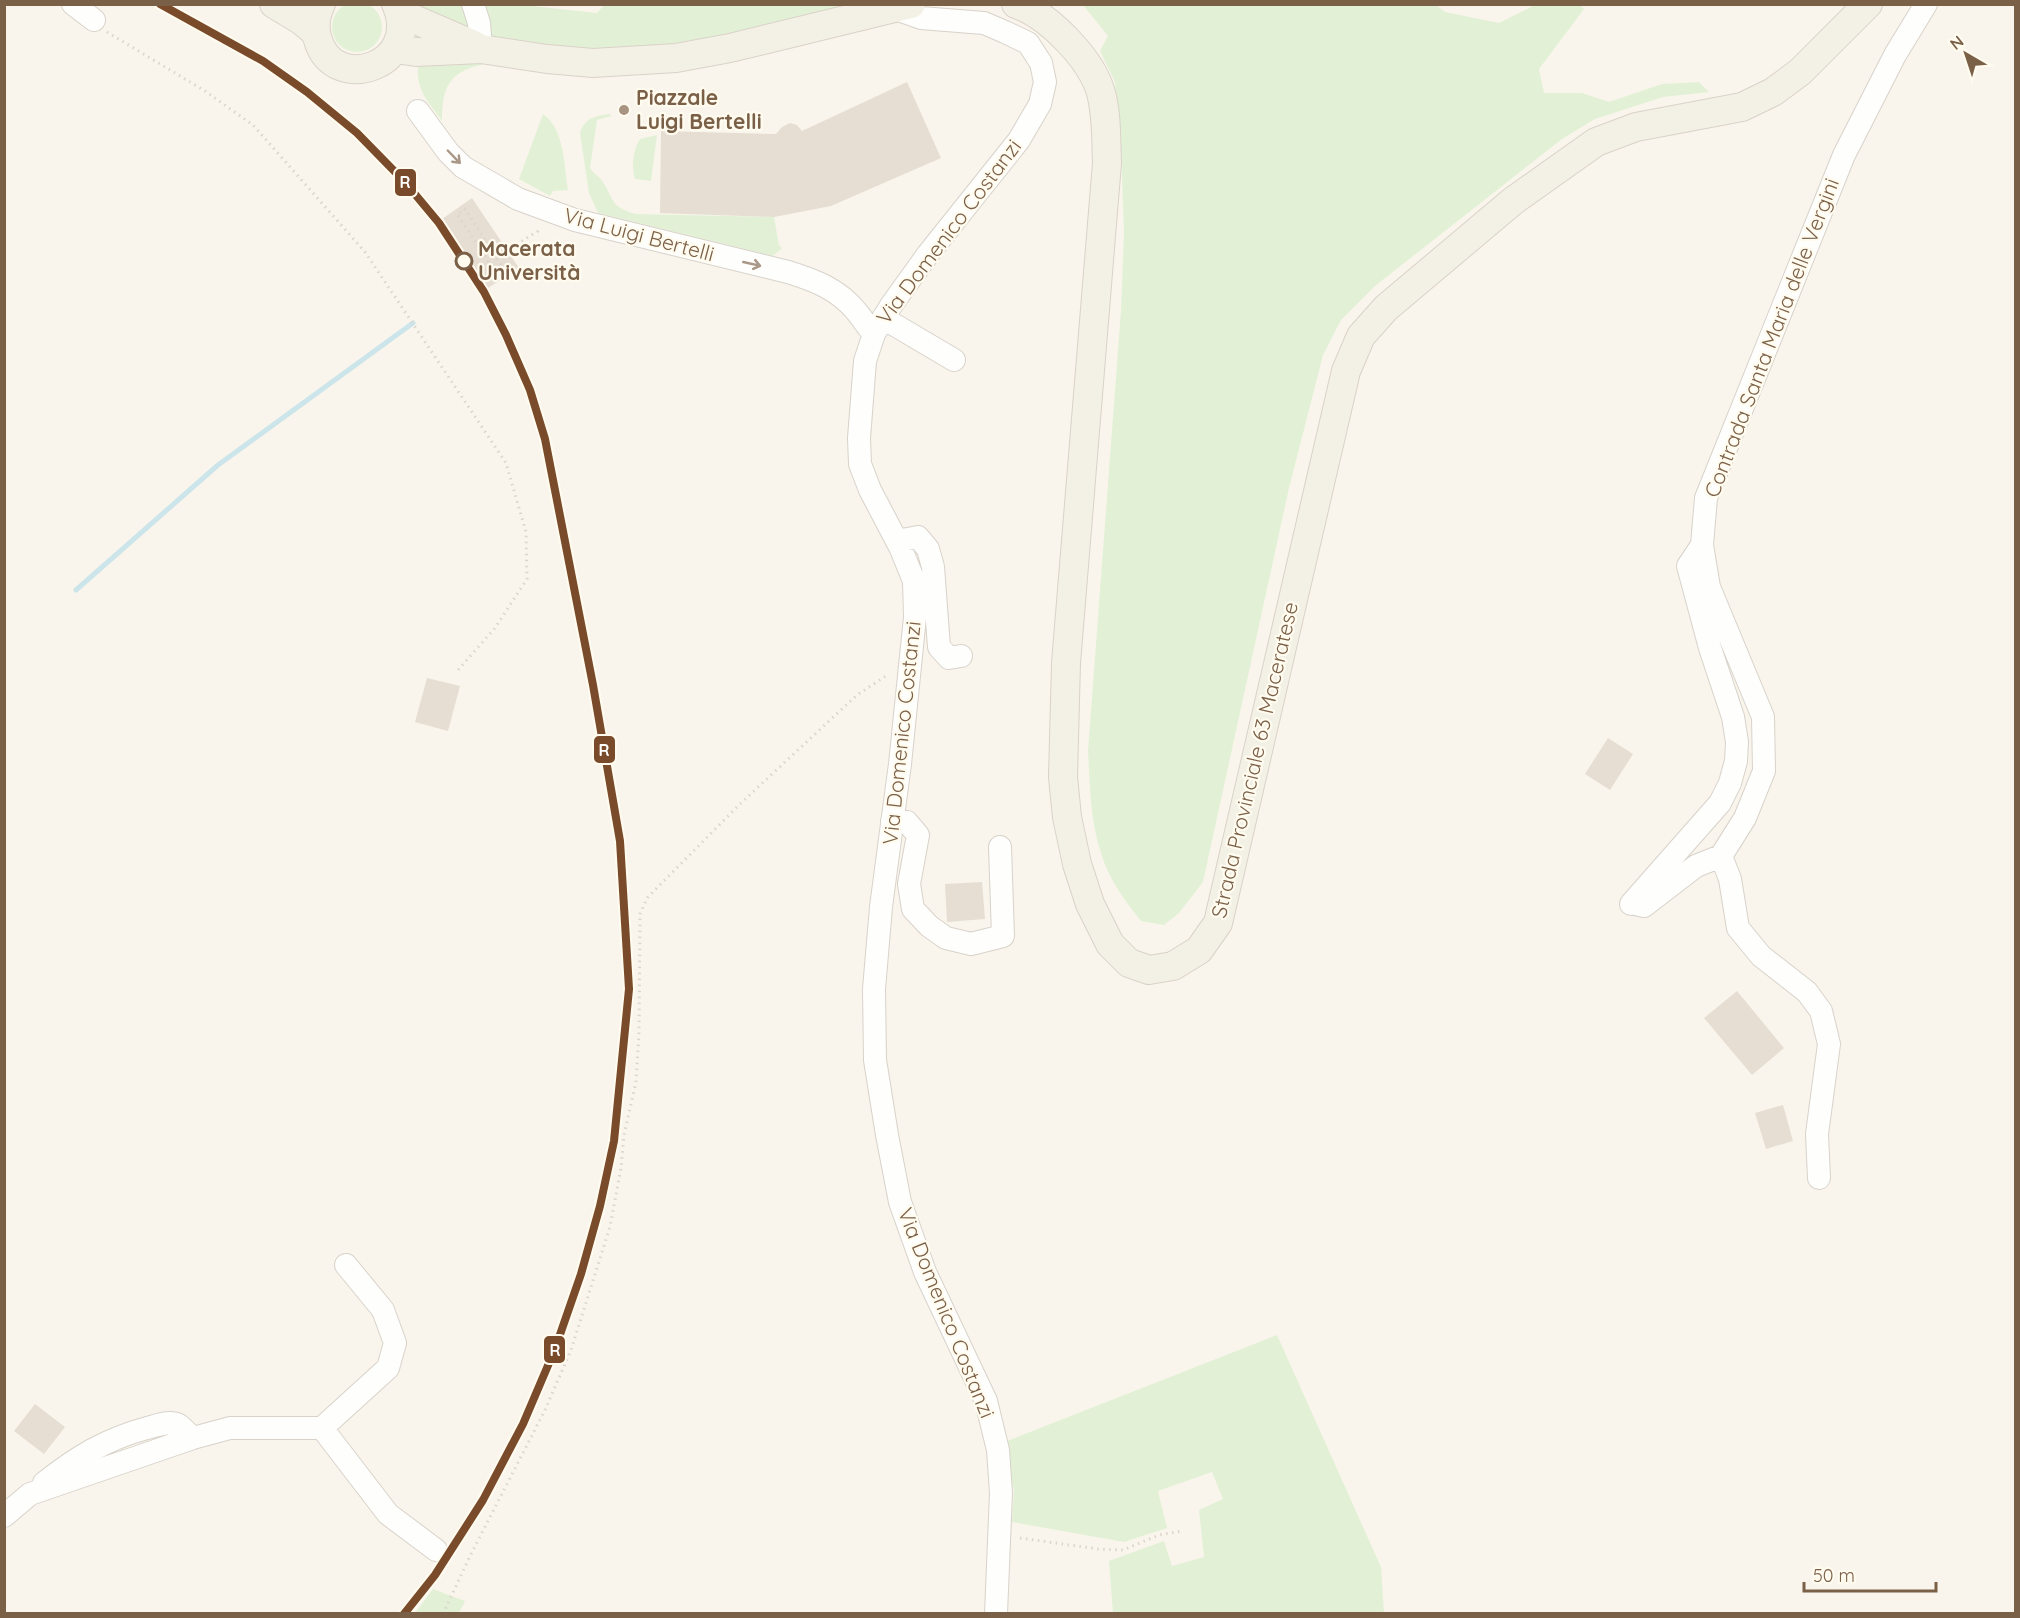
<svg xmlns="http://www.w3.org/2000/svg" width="2020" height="1618" font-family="Quicksand,sans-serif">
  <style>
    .green { fill: #e2f1d5 }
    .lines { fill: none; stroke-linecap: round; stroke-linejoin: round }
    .stream { stroke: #cce5eb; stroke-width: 5 }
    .building { fill: #e6ded3 }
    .minor-casing { stroke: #d8d2ca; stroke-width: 24 }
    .major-casing { stroke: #dad2c9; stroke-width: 30 }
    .path { stroke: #dcd5cd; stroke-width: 3; stroke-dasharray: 1.5 4.5; stroke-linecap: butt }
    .minor { stroke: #fefefc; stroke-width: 22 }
    .major { stroke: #f3f0e6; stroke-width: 28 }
    .rail-1-casing { stroke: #fffbef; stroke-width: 12 }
    .rail-1 { stroke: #7a4b2a; stroke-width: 8 }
    .oneway { stroke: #a99787 }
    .poi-dot { fill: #a79481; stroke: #fffbef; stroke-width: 2 }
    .stop-dot { fill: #fffbef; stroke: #7b6048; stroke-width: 3 }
    .labels { text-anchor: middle; stroke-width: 4.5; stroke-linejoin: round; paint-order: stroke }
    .poi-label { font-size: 21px; font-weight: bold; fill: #7b6048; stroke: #fffbef; text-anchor: start }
    .street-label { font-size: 21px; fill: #7b6048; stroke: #fffbef }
    .stop-label { font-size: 21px; font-weight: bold; fill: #7b6048; stroke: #fffbef; text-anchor: start }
    .line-badge { stroke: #fffbef; stroke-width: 2 }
    .badge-label { font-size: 16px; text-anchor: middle; font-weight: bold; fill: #fff }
  </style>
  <rect width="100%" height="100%" fill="#f9f5ec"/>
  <path class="green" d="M332 27a25 25 0 1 1 50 0a25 25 0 1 1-50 0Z
    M605 4 860 5 691 44 579 50 487 36 478 5H523L597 13Z
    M1435 4 1445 12 1499 23 1535 5H1580L1584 9 1539 69 1544 93H1582L1609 102 1662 84 1699 82 1709 92 1663 97 1595 119 1562 139 1375 286 1341 320 1323 355 1289 488 1203 882 1179 913 1164 925 1141 921C1125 901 1108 878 1101 853 1090 820 1090 785 1088 751L1121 310 1124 233 1121 149 1115 82 1100 51 1108 36 1083 5Z
    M420 5H467L470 32 423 9Z
    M435 61 485 64C449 71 442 87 442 121 430 104 416 90 418 68L426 62Z
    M543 114C565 129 564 167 568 190L553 191 550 196 519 179Z
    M610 114 611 116 597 120 590 168C593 173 596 174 600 178 615 197 607 206 636 214L774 217 779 245 782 248 773 256 598 213 589 193 580 133C585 117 596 116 610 114Z
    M657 135 651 181 635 179C631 167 633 149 640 139Z
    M1277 1335 1381 1567 1384 1613H1113L1109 1561 1164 1541 1172 1566 1204 1557 1199 1510 1223 1499 1212 1472 1158 1491 1167 1528 1124 1542 1012 1522 1014 1490 1002 1443Z
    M433 1589 465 1601 459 1613H415Z"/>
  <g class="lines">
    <path class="stream" d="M76 590 218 465 413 323"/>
  </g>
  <path class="building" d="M907 82 941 158 831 206 774 217 660 213 661 131 776 134 782 127 790 123 797 125 802 131Z
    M472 198 519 268 488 288 442 219Z
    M427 678 460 686 448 731 415 722Z
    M1608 738 1633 754 1610 790 1585 774Z
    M982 882 985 919 947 922 945 884Z
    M1737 991 1784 1048 1752 1075 1704 1018Z
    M1783 1105 1793 1141 1766 1149 1755 1113Z
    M35 1404 65 1427 44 1454 14 1431Z"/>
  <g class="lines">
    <defs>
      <path id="minor" d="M73 4 94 20
        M473 4 479 23 481 49
        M893 8 921 18 984 23 1005 32 1028 43 1041 63 1045 82 1040 104 1019 140 928 254 890 307 874 334 865 361 859 438 860 464 870 490 901 549 914 581 915 617 900 764 881 907 874 989 875 1060 887 1135 900 1202 925 1272 986 1401 998 1450 1001 1493 996 1614
        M418 111 448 152 463 167 518 199 575 220 788 272C814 280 838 289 856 311 863 319 867 327 874 334
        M883 318 954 360
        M897 541 918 537 928 549 933 567 939 647 949 658 961 656
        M892 821 907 822 918 835 909 884 913 909 929 926 946 938 971 944 1003 936 1000 847
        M1721 856 1745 818 1764 771 1763 717 1709 587 1702 545 1706 498 1844 155 1895 55 1926 4
        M1721 856 1730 879 1738 928 1761 956 1807 992 1821 1011 1829 1044 1817 1134 1819 1178
        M1631 904 1720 803 1730 783 1736 761 1737 742 1733 717 1710 648 1688 566 1702 545
        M1639 905 1644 906 1696 866 1721 856
        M322 1428 388 1514 436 1550
        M44 1483C77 1457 106 1439 147 1428 156 1426 169 1420 179 1425 183 1428 188 1434 193 1438
        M4 1516 30 1494 193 1438 230 1428H322L388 1368 395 1343 383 1310 346 1265"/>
      <path id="major" d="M274 4 302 21 315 32
        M321 4C315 16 314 28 318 40 334 95 423 66 396 4
        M1016 4C1049 15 1092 60 1101 93 1107 115 1106 140 1107 163L1066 663 1063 777 1067 817 1077 864 1090 904 1110 944 1129 963 1149 970 1173 966 1199 950 1218 923 1346 371 1361 336 1386 308 1513 201 1596 142 1636 127 1742 107 1773 92 1800 72 1868 4
        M400 13 474 45
        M395 49 416 52 481 49 547 59 593 63 676 58 730 48 911 4"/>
    </defs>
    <use href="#minor" class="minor-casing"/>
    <use href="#major" class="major-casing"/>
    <path class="path" d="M107 32 205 91 253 125 365 252 506 463 526 532 527 579 495 628 458 670
      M496 257 538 231V228
      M482 265 488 261 457 214 465 209 506 273 499 278 488 261
      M1020 1538 1098 1549 1123 1550 1159 1535 1182 1531
      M443 1614 470 1556 545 1410 571 1350 610 1227 621 1168 624 1135 636 1082 639 1033 640 914 647 898 741 803 857 695 889 674"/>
    <use href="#minor" class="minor"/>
    <use href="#major" class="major"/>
    <defs>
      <path id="rail-1" d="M160 4 263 61 307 92 357 133 404 181 439 223 484 292 506 335 530 390 545 439 593 685 620 841 629 989 614 1141 600 1206 581 1274 555 1349 523 1424 483 1500 435 1575 404 1614"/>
    </defs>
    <use href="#rail-1" class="rail-1-casing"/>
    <use href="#rail-1" class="rail-1"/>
  </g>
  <defs><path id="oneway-shaft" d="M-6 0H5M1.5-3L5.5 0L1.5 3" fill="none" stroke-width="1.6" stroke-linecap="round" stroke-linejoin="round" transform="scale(1.5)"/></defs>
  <g class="oneway">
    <use href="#oneway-shaft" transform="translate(454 157) rotate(46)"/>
    <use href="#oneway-shaft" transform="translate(752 264) rotate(13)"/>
  </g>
  <circle class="poi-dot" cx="624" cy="110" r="6"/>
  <circle class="stop-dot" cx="464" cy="261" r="8"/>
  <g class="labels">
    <g class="poi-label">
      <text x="636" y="105">Piazzale<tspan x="636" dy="24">Luigi Bertelli</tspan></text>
    </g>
    <g class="street-label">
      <text transform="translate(949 232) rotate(-53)" y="7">Via Domenico Costanzi</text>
      <text transform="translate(639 235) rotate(15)" y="7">Via Luigi Bertelli</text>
      <text transform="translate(1772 338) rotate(-69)" y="7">Contrada Santa Maria delle Vergini</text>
      <text transform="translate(902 733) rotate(-84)" y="7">Via Domenico Costanzi</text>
      <text transform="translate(1255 760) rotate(-77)" y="7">Strada Provinciale 63 Maceratese</text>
      <text transform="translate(946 1313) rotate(68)" y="7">Via Domenico Costanzi</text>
    </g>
    <g class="stop-label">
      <text x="478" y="256">Macerata<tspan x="478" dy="24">Università</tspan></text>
    </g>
  </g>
  <g class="line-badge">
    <rect x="394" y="168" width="23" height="29" rx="6" fill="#7a4b2a"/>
    <rect x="593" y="735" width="23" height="29" rx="6" fill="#7a4b2a"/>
    <rect x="543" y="1335" width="23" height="29" rx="6" fill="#7a4b2a"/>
  </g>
  <g class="badge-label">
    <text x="405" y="188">R</text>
    <text x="604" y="756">R</text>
    <text x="555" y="1356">R</text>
  </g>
  <rect width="2020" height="1618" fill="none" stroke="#7b6048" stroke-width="12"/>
  <g transform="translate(1966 54) rotate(321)" stroke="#fffbef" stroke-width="4.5" paint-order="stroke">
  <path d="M0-4.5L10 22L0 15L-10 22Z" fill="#7b6048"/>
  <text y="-9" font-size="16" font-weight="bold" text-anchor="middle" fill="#7b6048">N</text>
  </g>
  <path d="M1804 1582v9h132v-9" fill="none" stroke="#7b6048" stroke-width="3"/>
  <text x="1813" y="1582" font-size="18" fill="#7b6048" stroke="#fffbef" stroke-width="4.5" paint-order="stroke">50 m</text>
</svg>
